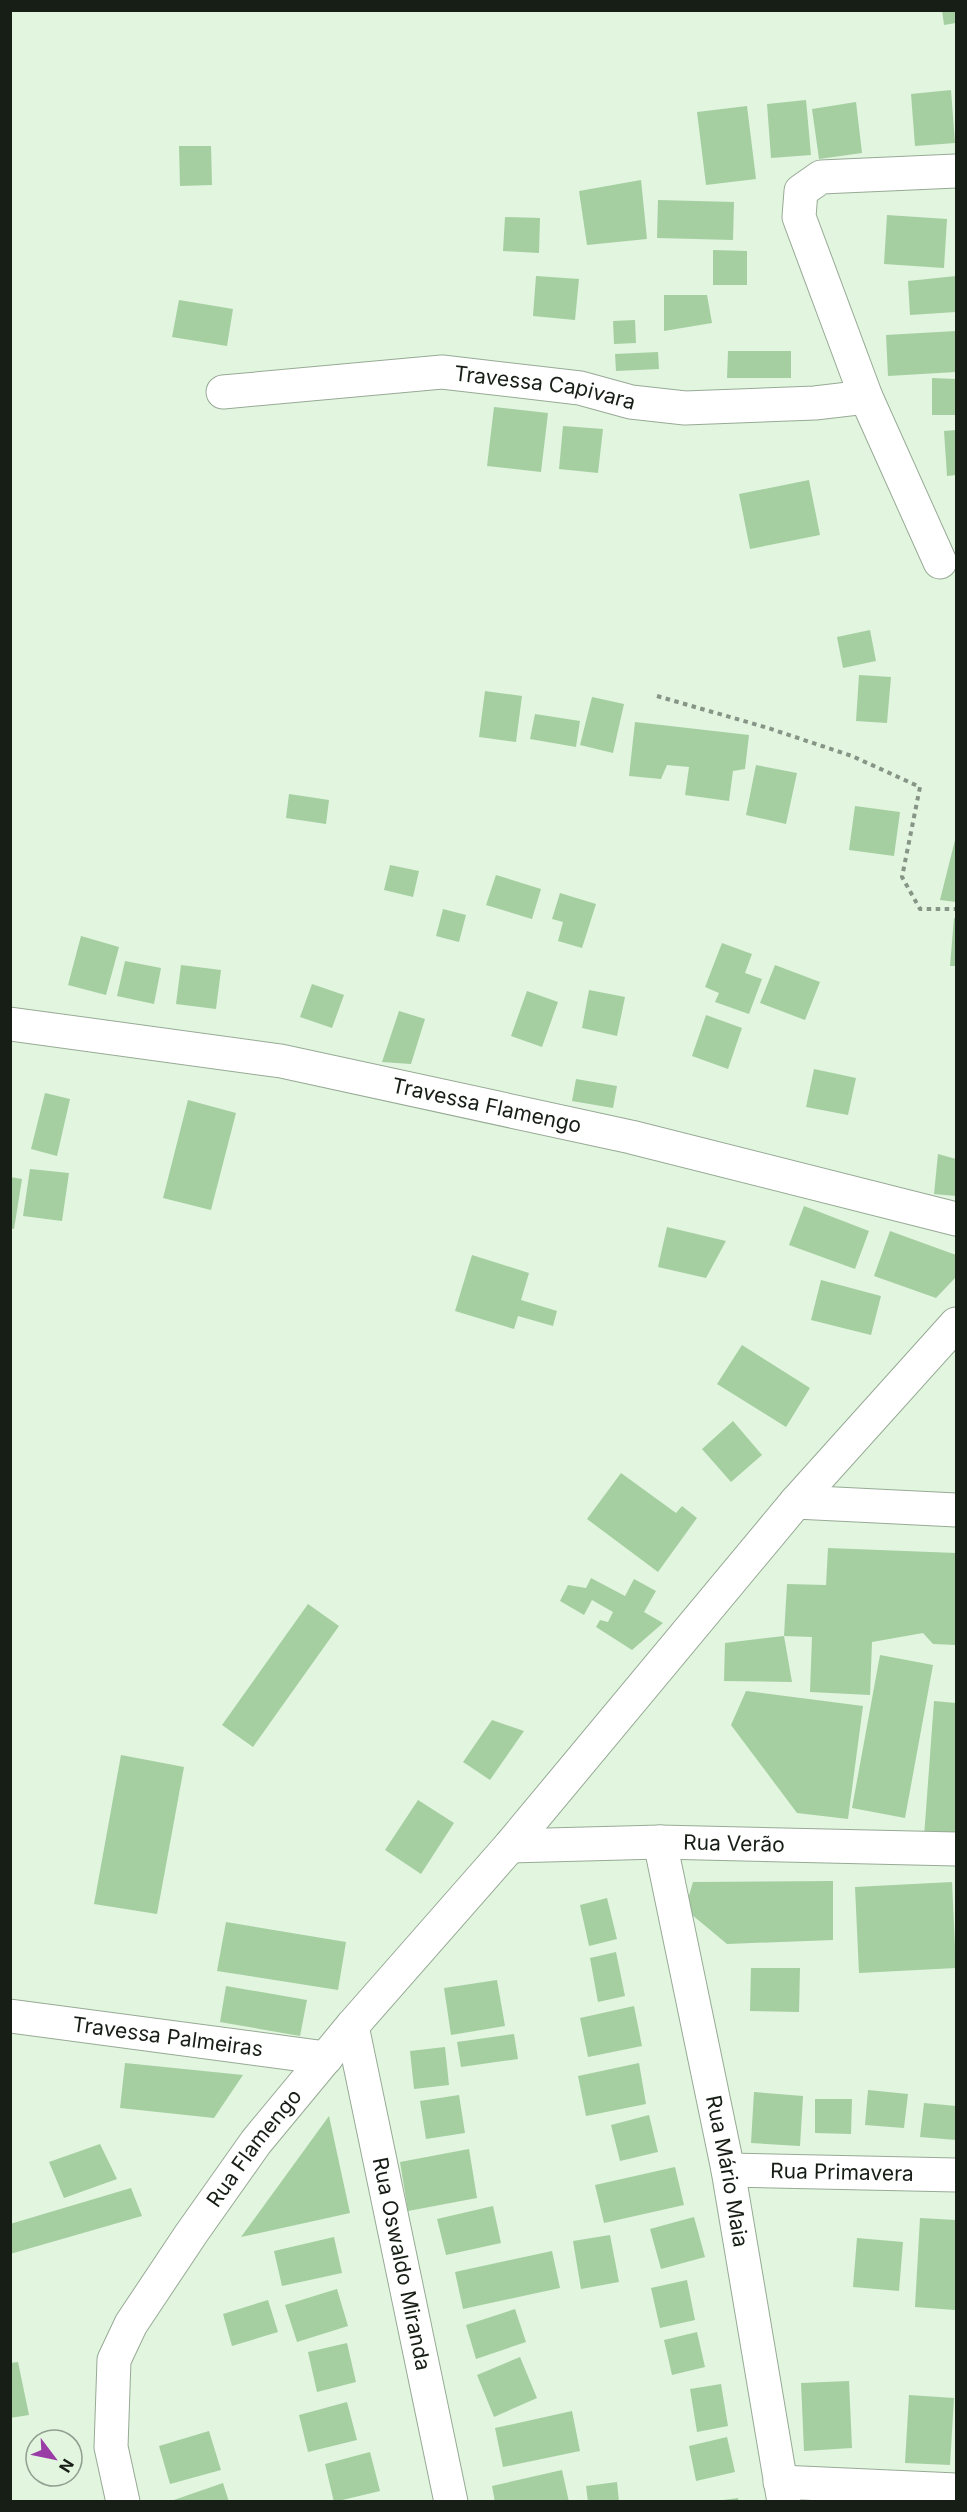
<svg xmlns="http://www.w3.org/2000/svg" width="967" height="2512" font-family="Inter,sans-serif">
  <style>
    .building { fill: #a5cfa1 }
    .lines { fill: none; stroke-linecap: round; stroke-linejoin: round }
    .minor-casing { stroke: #97aa95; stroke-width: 35 }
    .path { stroke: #879586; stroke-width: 4; stroke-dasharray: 4.5 4.5; stroke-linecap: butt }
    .minor { stroke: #fff; stroke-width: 33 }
    .labels { text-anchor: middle; stroke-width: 4.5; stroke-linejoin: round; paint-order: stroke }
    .street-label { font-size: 21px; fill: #171e16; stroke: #e1f5df }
  </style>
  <rect width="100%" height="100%" fill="#e1f5df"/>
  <path class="building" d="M942 10H956V23L944 25Z
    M951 90 955 143 915 146 911 94Z
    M806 100 811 155 771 158 767 104Z
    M856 102 862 153 819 159 812 109Z
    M747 106 756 179 706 185 697 112Z
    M179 146H211L212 185 180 186Z
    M641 180 647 239 587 245 579 191Z
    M658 200 734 202 733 240 657 238Z
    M887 215 947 219 944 268 884 264Z
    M505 217 540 218 539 253 503 251Z
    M713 250 747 251V285H713Z
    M536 276 579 279 575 320 533 316Z
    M956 276V312L910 315 908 281Z
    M664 295H707L712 323 664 331Z
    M179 300 233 309 227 346 172 337Z
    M635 320 636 343 614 344 613 321Z
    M956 331V372L888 376 886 335Z
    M728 351H791V378H727Z
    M658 352 659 369 616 371 615 354Z
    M932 378 956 379V415H932Z
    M494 407 548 413 541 472 487 466Z
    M563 426 603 429 598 473 559 469Z
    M956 430V475L947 476 944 431Z
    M809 480 820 535 750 549 739 494Z
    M870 630 876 661 843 668 837 637Z
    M859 675 891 677 887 723 856 721Z
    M485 691 522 696 516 742 479 737Z
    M592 697 624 704 613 753 580 745Z
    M535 714 580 721 576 747 530 739Z
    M635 722 749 735 745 769 733 771 729 801 685 795 689 767 667 765 661 779 629 776Z
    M756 765 797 773 786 824 746 815Z
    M289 794 329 800 326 824 286 818Z
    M855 806 900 812 894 856 849 850Z
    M956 836V902L940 900Z
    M390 865 419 871 413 897 384 890Z
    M496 875 541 889 532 919 486 905Z
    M560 893 596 904 582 948 558 941 563 922 552 919Z
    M443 909 466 915 459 942 436 936Z
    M954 918H956V966H950Z
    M81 936 119 947 106 995 68 985Z
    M722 943 752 954 745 973 762 979 749 1014 715 1002 719 993 705 987Z
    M125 961 161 968 154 1004 117 996Z
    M181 965 221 970 216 1009 176 1004Z
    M775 965 820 982 805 1020 760 1003Z
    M312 984 344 995 332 1028 300 1017Z
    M589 990 625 997 617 1036 582 1028Z
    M527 991 558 1002 542 1047 511 1036Z
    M399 1011 425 1019 411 1064 382 1062Z
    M706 1015 742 1028 728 1069 692 1056Z
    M814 1069 856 1078 848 1115 806 1107Z
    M576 1079 617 1086 613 1108 572 1101Z
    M45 1093 70 1099 57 1156 31 1149Z
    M188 1100 236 1113 211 1210 163 1198Z
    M938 1154 956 1159V1196L934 1194Z
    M30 1169 69 1173 62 1221 23 1216Z
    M10 1177 22 1179 14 1229 10 1228Z
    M804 1206 869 1231 855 1269 789 1245Z
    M667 1227 726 1241 706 1278 658 1267Z
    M890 1231 956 1255V1277L936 1298 874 1276Z
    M472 1255 529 1273 521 1300 557 1311 553 1326 518 1316 514 1329 455 1311Z
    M821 1280 881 1296 871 1335 811 1320Z
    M742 1345 810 1388 786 1427 717 1384Z
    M733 1421 762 1455 731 1482 702 1449Z
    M621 1473 676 1513 682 1506 697 1518 658 1572 587 1519Z
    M828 1548 956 1553V1645L933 1644 923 1633 872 1642 870 1695 810 1692 812 1637 784 1636 787 1584 826 1585Z
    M591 1578 625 1596 634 1579 656 1591 644 1612 663 1623 632 1650 596 1627 600 1620 608 1622 613 1612 592 1600 584 1615 560 1601 568 1585 586 1588Z
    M308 1604 339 1626 253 1747 222 1725Z
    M784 1636 792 1682 724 1681 725 1643Z
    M880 1655 933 1665 905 1818 852 1808Z
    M746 1691 863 1706 848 1819 797 1813 731 1725Z
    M934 1701 956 1703V1840L924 1837Z
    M492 1720 524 1731 490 1780 463 1762Z
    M121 1755 184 1767 157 1914 94 1904Z
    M418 1800 454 1823 421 1874 385 1850Z
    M833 1881V1940L727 1944 685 1909 693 1882Z
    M952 1882 956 1968 859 1973 855 1887Z
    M607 1898 617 1939 589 1946 580 1905Z
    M226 1922 346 1942 338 1990 217 1971Z
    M616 1952 625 1996 598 2002 590 1958Z
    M751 1968H800L799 2012 750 2011Z
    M497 1980 505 2026 451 2035 444 1988Z
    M226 1986 307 2000 300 2036 220 2022Z
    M634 2006 642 2046 588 2057 580 2018Z
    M514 2034 518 2059 461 2067 457 2042Z
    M445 2047 449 2085 414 2089 410 2051Z
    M125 2063 243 2075 214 2118 120 2108Z
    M639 2063 646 2104 586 2116 578 2076Z
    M868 2090 908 2094 904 2128 865 2125Z
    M754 2092 803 2096 800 2146 751 2143Z
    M459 2095 465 2133 426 2139 420 2101Z
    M815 2099H852L851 2134 815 2133Z
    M924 2103 956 2106V2140L920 2137Z
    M649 2115 658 2152 620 2161 611 2125Z
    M329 2116 350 2213 241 2237Z
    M100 2144 117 2179 64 2198 49 2162Z
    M469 2149 477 2198 408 2211 400 2162Z
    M675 2167 684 2205 604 2223 595 2185Z
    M131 2188 142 2216 10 2254V2224Z
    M493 2206 501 2243 446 2255 437 2219Z
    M694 2217 705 2257 661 2269 650 2229Z
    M920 2218 956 2220 955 2310 915 2307Z
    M610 2235 619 2282 581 2289 573 2241Z
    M334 2237 342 2273 282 2286 274 2251Z
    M857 2238 903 2242 899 2291 853 2287Z
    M552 2251 560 2288 463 2309 455 2272Z
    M687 2280 695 2320 660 2328 651 2288Z
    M337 2289 348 2326 297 2342 285 2305Z
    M268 2300 278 2332 232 2346 223 2314Z
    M515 2309 526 2342 476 2359 466 2325Z
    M697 2332 705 2367 672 2375 664 2340Z
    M347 2343 356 2382 317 2392 308 2352Z
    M520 2357 537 2398 494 2417 477 2375Z
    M18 2362 29 2415 10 2418V2363Z
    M849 2381 852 2448 804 2451 801 2383Z
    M721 2384 728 2426 697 2432 690 2389Z
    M909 2395 954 2398 950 2465 905 2463Z
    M347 2402 357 2440 308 2452 299 2415Z
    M572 2411 580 2451 503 2467 495 2428Z
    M209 2431 221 2470 170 2484 159 2446Z
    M727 2437 735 2472 696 2481 689 2446Z
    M370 2452 380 2491 334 2502 325 2464Z
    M562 2470 569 2502H495L492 2486Z
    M617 2482 619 2502H588L586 2486Z
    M223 2483 229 2502H171V2501Z
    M738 2498 739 2502H723V2500Z"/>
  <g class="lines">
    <defs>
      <g id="minor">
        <path id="s1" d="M223 392 442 372 580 388 631 402 685 408 815 403 866 397"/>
        <path d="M940 562 866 397 799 217 801 191 821 177 956 171"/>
        <path id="s2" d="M10 1024 281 1061 631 1137 956 1219"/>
        <path d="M796 1502 956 1510"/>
        <path id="s3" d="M660 1842 728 2170 784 2502"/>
        <path id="s4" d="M510 1846 660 1842 956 1849"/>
        <path id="s5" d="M10 2016 326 2058"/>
        <path id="s6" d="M352 2026 451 2502"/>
        <path id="s7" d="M728 2170 956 2175"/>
        <path d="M780 2482 956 2490"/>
        <path id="s8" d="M123 2502 111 2447 114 2360 131 2324 191 2234 256 2142 352 2026 510 1846 796 1502 956 1324"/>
      </g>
    </defs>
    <use href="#minor" class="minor-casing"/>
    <path class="path" d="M657 696 768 728 852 756 920 787 902 877 920 909H956"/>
    <use href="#minor" class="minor"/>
  </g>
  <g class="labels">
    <g class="street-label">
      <text dy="7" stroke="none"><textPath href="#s1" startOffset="324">Travessa Capivara</textPath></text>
      <text dy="7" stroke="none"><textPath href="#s2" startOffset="484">Travessa Flamengo</textPath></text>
      <text dy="7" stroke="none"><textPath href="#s4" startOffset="224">Rua Verão</textPath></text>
      <text dy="7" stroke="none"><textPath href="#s5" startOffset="159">Travessa Palmeiras</textPath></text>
      <text dy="7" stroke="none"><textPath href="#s8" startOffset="398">Rua Flamengo</textPath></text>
      <text dy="7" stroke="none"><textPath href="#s3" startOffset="336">Rua Mário Maia</textPath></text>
      <text dy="7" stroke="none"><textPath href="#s7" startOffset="114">Rua Primavera</textPath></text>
      <text dy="7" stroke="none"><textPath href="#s6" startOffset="243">Rua Oswaldo Miranda</textPath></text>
    </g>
  </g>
  <rect width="967" height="2512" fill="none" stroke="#171e16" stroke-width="24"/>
  <g transform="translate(54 2458) rotate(122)"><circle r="28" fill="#e1f5df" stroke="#909f8f" stroke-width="1.5"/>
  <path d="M0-4.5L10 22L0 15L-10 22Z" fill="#993ca6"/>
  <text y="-9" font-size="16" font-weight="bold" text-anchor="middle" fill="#171e16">N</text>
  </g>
</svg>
